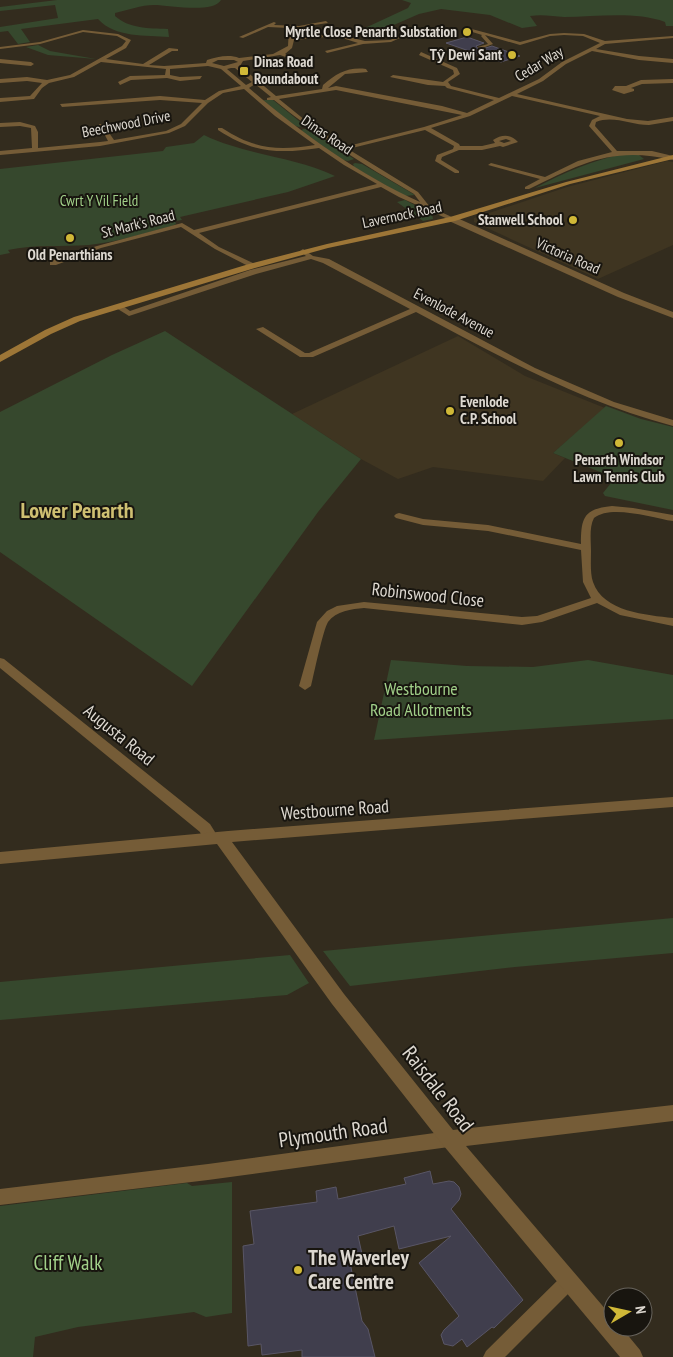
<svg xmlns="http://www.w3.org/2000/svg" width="673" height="1357" font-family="'PT Sans Narrow',sans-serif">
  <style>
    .built { fill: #3f3521 }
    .green { fill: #36482d }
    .building { fill: #403e4d; stroke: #595666 }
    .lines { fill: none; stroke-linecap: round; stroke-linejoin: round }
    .minor { fill: #755c37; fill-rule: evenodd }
    .tertiary { fill: #755c37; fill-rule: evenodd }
    .secondary { fill: #9d7637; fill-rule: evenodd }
    .poi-dot { fill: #d0b837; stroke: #18150f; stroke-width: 2 }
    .labels { text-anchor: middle; stroke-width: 4; stroke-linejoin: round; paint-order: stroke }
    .far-poi-label { font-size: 15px; font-weight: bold; fill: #ddd8d0; stroke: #18150f; text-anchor: end }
    .far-street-label { font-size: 15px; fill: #ddd8d0; stroke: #18150f }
    .far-park-label { font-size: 15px; fill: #a1d089; stroke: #18150f }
    .street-label { font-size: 18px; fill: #ddd8d0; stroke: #18150f }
    .park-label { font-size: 18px; fill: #a1d089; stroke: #18150f }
    .near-street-label { font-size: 21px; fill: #ddd8d0; stroke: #18150f }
    .near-poi-label { font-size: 21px; font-weight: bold; fill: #ddd8d0; stroke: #18150f; text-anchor: start }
    .near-park-label { font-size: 21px; fill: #a1d089; stroke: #18150f }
    .district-label { font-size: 22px; font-weight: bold; fill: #cfc072; stroke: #18150f }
  </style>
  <rect width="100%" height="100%" fill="#332c1e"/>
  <path class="built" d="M667 161 673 162V245L598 279 474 222V218L567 187Z
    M458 336 525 376 605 408 553 453 565 458 543 481 433 467 398 479 361 459 292 414Z"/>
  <path class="green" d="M57 0H221C213 14 169 5 154 5 141 5 128 10 115 13V16C130 29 148 28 168 29L169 37C146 35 115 38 98 19L21 29 30 42 18 44 8 31 0 32V27L58 18 55 5 0 11V7Z
    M402 0H673V26H666L665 22C635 11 596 17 564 17 553 16 541 14 530 16L537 26 522 28 490 15 441 9 419 14 380 31 365 28 408 8 411 3Z
    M38 45 50 51 96 59 48 55 26 47Z
    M263 100H273L304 125 299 127 293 125Z
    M303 129H309L354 159 348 161 343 160 301 131Z
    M204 135C245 155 293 156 335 176L288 192 180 217 182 220 175 221 176 224 172 226C145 233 118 242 89 245 61 247 35 244 8 250L10 253 0 255V169L163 151 166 147 194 143Z
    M627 153 639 155 644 159 535 188C565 172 593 160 627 153Z
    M355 163 362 164 415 195 404 196 354 167 353 164Z
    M405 200 432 214 433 219 423 221 397 202Z
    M165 331 361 459 318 512 192 686 0 552V412L112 355Z
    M606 406 641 419 673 427V510L605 496 603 493 615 478 553 453Z
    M391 660 467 666 533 667 588 660 673 675V719L374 740Z
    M673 918V953L515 967 350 986 323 951Z
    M290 955 309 983 287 995 0 1020V982Z
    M232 1182V1313L206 1317 194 1312 78 1327 35 1337 33 1357H0V1206L187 1183 192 1186Z"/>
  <path class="building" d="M467 37 484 43 476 46 479 50 492 46 520 56 501 62 446 43Z
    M430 1171 433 1184 449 1181 454 1182 459 1187 461 1194 459 1200 451 1209 523 1300 494 1328 492 1327 467 1347 462 1339 453 1346 444 1344 441 1335 444 1330 459 1316 419 1263 451 1236 399 1249 394 1226 358 1236 362 1254 349 1258 362 1321 368 1329 375 1357H302V1350L262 1355 261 1344 248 1346 243 1246 254 1244 250 1211 317 1202 316 1191 336 1187 338 1199 406 1184 404 1178Z"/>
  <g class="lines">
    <path class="minor" d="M326 21 328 23 293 28 294 37 336 34 365 41 390 40 400 36 402 37 391 42 363 44 327 53 325 51 358 43 336 36 294 40 292 48 285 54 300 60V62L280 55 243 61 240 66 276 96 322 89 323 85C337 73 348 67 366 69L368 72 345 74 328 88 336 86 442 106 467 113 494 100 447 88 445 86 428 85 390 77 393 75 443 82 454 74 453 70 419 55 421 52 457 68 460 74 448 82 451 86 499 98 539 79 562 62 600 43 583 36 564 35 550 36 520 45 485 35 493 44 480 49 478 47 488 44 481 36 482 35 466 30 468 28 520 42 550 34 564 33 584 34 605 41 673 36V38L605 44 596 49 639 56 673 59V63L639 60 592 51 566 64 543 81 517 94 627 119 648 121 673 117V121C665 122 657 124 649 125 631 125 613 115 596 122L595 126 617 151H652L673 156V160C613 146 582 163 529 189H525V187L540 179 488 165 491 163 545 177 578 161 612 152 589 126 592 120 600 116 512 96 470 116 431 128 459 144 460 146H482L495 143 493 140C502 134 511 134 518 142L503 147 500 146 482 150H459L442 157 441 160 459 171V173H455L435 161 437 155 453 149 454 146 425 130 348 149 418 192 430 207 454 218V220H450L399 197 381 187 199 233 219 247 255 264V268H252L215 249 181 227 101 248 56 265H50V261L97 246 182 223 194 230 377 184 344 165 319 148C279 154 253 153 218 130V128H222C254 149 277 151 315 145L275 116 244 89 223 93 208 103 185 126 169 133 100 146 0 155V151L32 148 31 128 20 126 0 127V123L20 122 35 126 38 132V148L100 142 108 141 99 124H103L114 140 166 131 181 124 202 103 160 100 62 107 60 104 160 96 205 100 219 91 241 86 221 69 208 66 170 69V75L180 77 202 76 200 79 180 81 167 78 131 80 120 85 118 82 130 76 165 75 166 69 101 62 74 77 49 83 42 88 34 99 0 102V98L30 96 42 83 27 81 0 83V79L27 77 47 80 70 75 122 46 126 41 117 36 83 32 40 44 0 49V47L40 42 83 30 118 34 131 40 126 48 106 59 143 64 169 48 178 49V51H172L149 65 164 66 206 63 207 60C217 57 229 54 239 58L273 54 288 46 289 28 268 27 243 38 239 37 274 22 276 23 274 25 299 26ZM218 60H234L238 62 224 66 212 63ZM231 68H235L252 82 246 85 227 69ZM255 84 271 97 267 98V100H274C318 136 364 165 414 194L420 202C358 174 300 132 249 88ZM336 90 462 115 424 127 344 147 311 125 279 99ZM506 139 511 141 504 143 499 141Z
      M0 59 31 62 34 64 31 66 0 63Z
      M673 79V83L642 84 631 88 634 89V91L624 94 612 90 615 86H626L641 80Z
      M303 249 313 256 329 259 535 368 614 402 673 420V426C581 402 499 356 416 312L313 357H300L256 329 263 327 305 353H309L410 309 323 263 311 259 256 274 129 316 113 306 120 304 130 311 250 270 306 256 300 251Z
      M612 506 633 508 673 515V521C653 518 611 504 594 518 589 527 591 541 591 551 591 561 590 573 593 582 603 612 647 615 673 618V626L620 615 597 603 542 622 522 625 364 608C352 609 336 611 328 622 323 630 314 674 311 686L305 690 299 686 317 622 327 611 337 606 364 602 522 617 537 616 591 598 583 582 581 550 488 531 423 525 396 518 394 516 396 514 399 513 423 519 488 525 581 544C581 517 584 509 612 506Z
      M0 658 4 659 210 824 215 832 214 843 209 844 204 843 200 832 0 668Z
      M449 1131 455 1133 457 1139 455 1145 449 1147 208 1180 0 1205V1189L208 1164Z
      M569 1272 575 1275 578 1281 575 1287 505 1357H483L486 1351 563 1275Z"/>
    <path class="tertiary" d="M449 217H455L624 293 673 312V318L618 297 449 221Z
      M673 797V807L232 842 344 994 453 1130 673 1105V1121L466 1146 613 1318V1327H621L640 1350 643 1357H620L443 1145 332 1004 217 844 0 864V852L228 831Z"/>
    <path class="secondary" d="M673 155V159L570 184 455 221 328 248 255 268 80 321 51 334 0 362V355L45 330 74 317 249 264 327 244 450 217 566 182Z"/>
  </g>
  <g class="poi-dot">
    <circle cx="467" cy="32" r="5"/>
    <circle cx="512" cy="55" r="5"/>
    <rect x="239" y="66" width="10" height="10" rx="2.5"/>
    <circle cx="573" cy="220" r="5"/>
    <circle cx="70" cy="238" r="5"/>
    <circle cx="450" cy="411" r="5"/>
    <circle cx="619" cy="443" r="5"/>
    <circle cx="298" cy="1270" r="5"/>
  </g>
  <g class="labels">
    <g class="far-poi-label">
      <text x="457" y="37">Myrtle Close Penarth Substation</text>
      <text x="502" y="60">Tŷ Dewi Sant</text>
      <text x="254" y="67" text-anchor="start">Dinas Road<tspan x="254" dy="17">Roundabout</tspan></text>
      <text x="563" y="225">Stanwell School</text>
      <text x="70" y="260" text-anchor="middle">Old Penarthians</text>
      <text x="460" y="407" text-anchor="start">Evenlode<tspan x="460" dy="17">C.P. School</tspan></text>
      <text x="619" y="465" text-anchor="middle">Penarth Windsor<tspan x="619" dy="17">Lawn Tennis Club</tspan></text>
    </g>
    <g class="far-street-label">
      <text transform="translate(539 64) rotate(-31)" y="5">Cedar Way</text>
      <text transform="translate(126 124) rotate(-11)" y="5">Beechwood Drive</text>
      <text transform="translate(327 135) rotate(34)" y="5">Dinas Road</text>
      <text transform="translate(402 215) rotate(-12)" y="5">Lavernock Road</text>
      <text transform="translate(138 224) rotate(-14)" y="5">St Mark's Road</text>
      <text transform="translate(568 256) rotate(24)" y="5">Victoria Road</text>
      <text transform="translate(454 313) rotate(28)" y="5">Evenlode Avenue</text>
    </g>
    <g class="far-park-label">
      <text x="99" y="206">Cwrt Y Vil Field</text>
    </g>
    <g class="street-label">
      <text transform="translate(428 595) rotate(6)" y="6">Robinswood Close</text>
      <text transform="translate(119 735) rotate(39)" y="6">Augusta Road</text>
      <text transform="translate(335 810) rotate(-4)" y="6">Westbourne Road</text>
    </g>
    <g class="park-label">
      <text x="421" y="695">Westbourne<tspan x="421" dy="21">Road Allotments</tspan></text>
    </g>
    <g class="near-street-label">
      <text transform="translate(438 1089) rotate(52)" y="7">Raisdale Road</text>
      <text transform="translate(333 1133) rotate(-8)" y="7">Plymouth Road</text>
    </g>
    <g class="near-poi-label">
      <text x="308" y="1265">The Waverley<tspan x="308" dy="24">Care Centre</tspan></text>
    </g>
    <g class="near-park-label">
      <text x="68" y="1270">Cliff Walk</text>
    </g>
    <g class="district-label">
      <text x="77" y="518">Lower Penarth</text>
    </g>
  </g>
  <g transform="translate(628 1312) rotate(81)"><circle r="24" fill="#18150f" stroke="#67635c"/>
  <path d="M0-4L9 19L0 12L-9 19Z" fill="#d0b837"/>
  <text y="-8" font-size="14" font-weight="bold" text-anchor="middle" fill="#ddd8d0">N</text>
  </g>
</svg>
